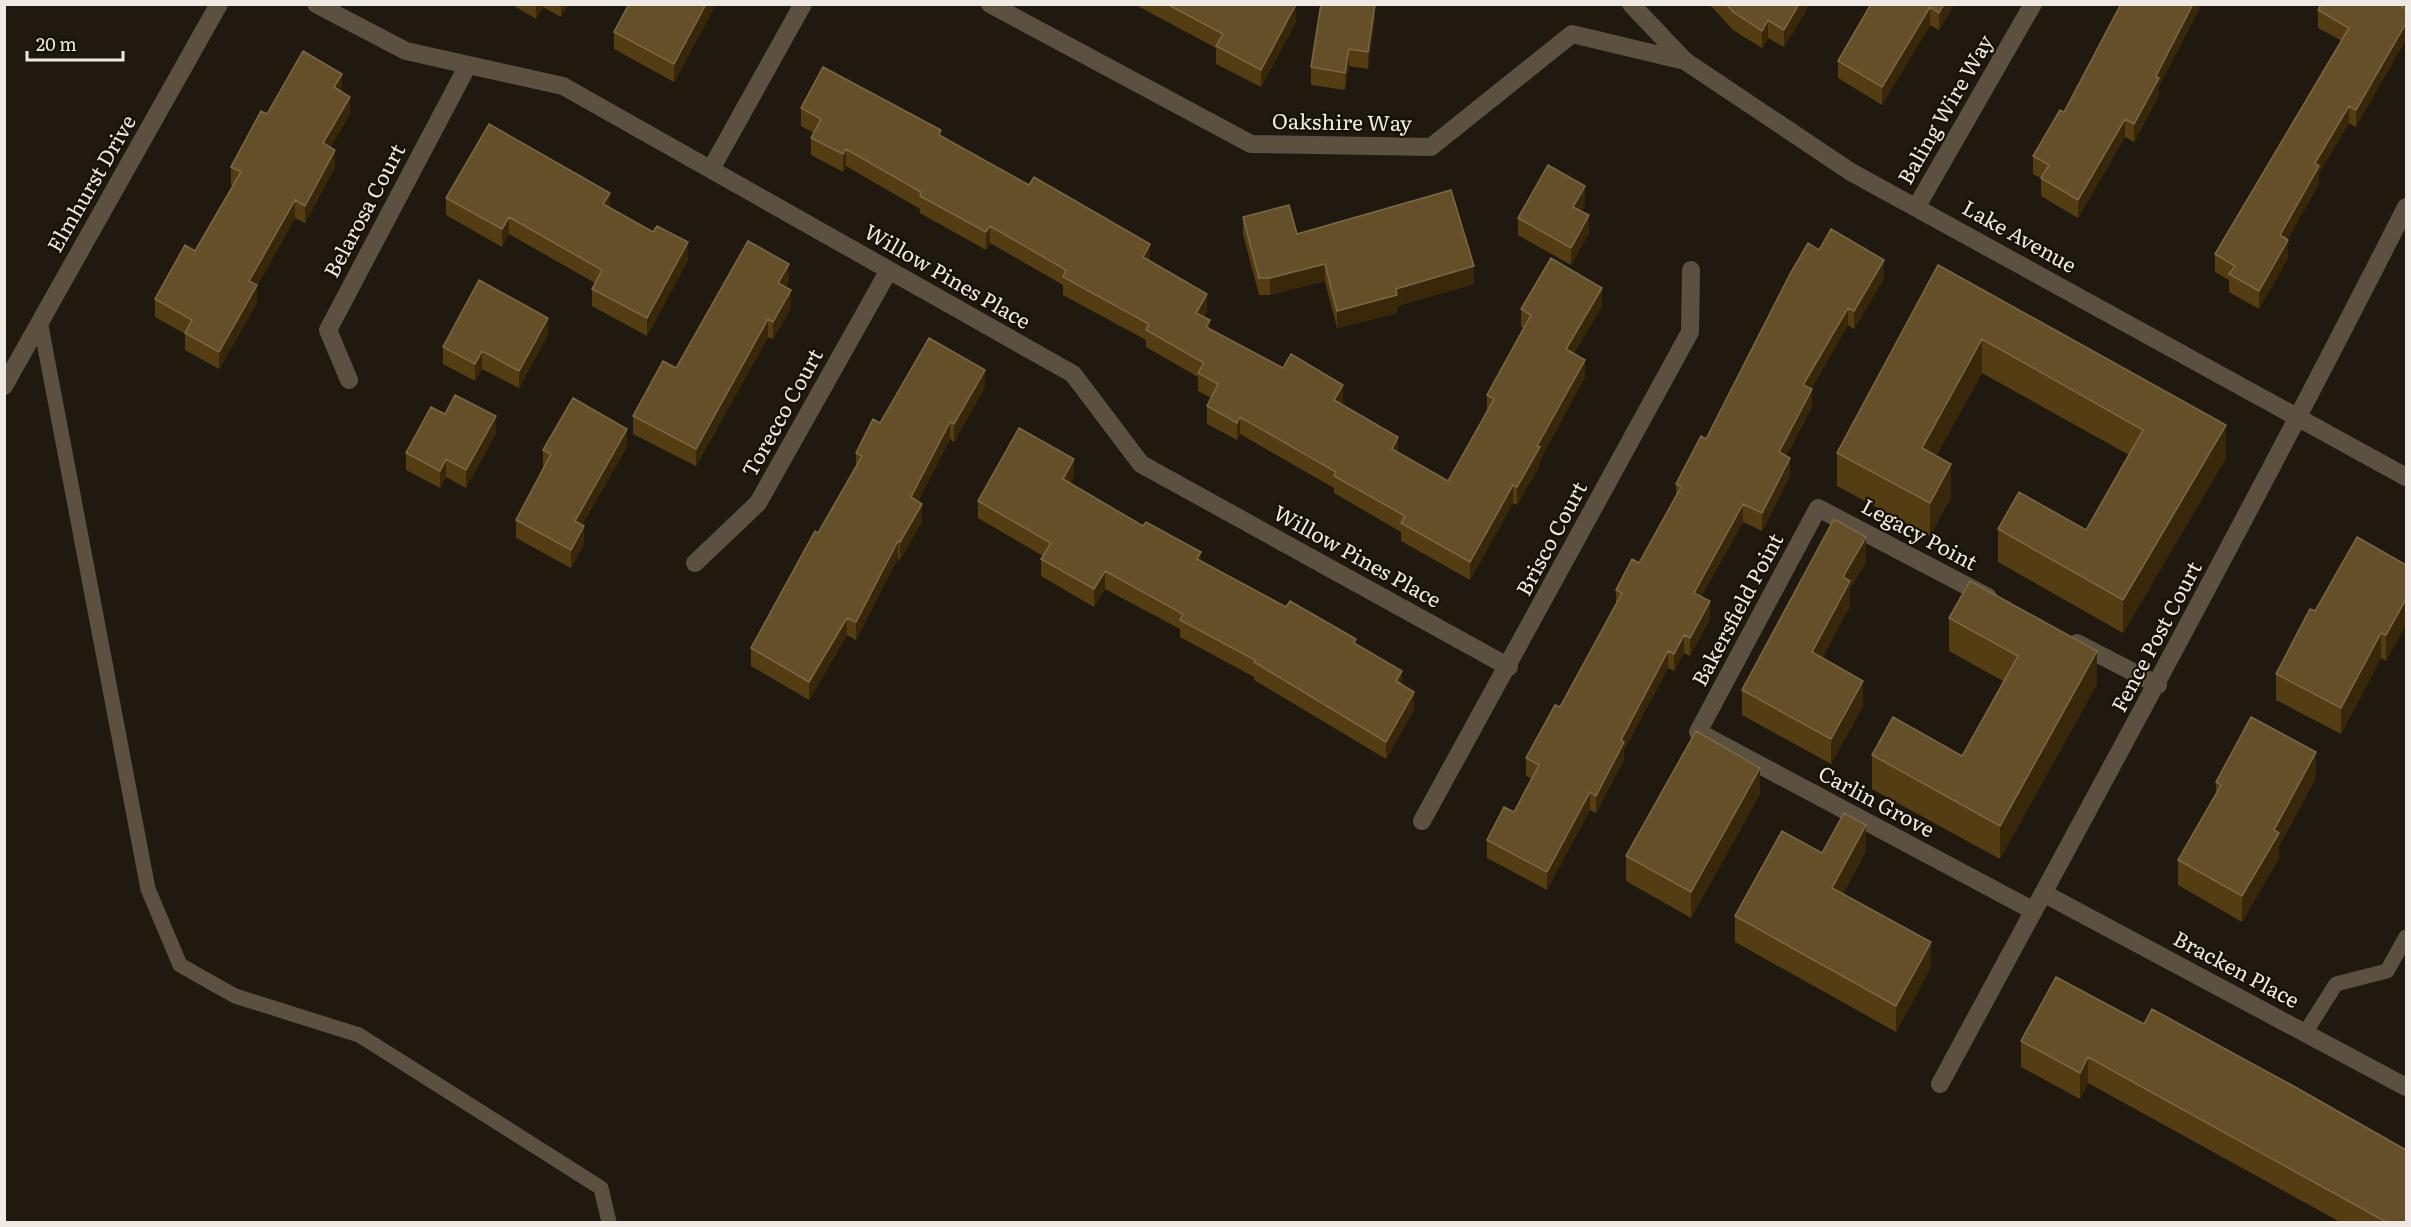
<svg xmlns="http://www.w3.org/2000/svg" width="2411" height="1227" font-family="Literata,serif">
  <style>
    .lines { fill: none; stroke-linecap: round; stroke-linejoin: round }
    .lane { stroke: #5c5140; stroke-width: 15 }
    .street { stroke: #5c5140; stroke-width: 18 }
    .wall { fill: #543d13 }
    .shaded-wall { fill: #382708 }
    .building { fill: #644f29; stroke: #7a6846; stroke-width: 1.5 }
    .labels { text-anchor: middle; stroke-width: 4.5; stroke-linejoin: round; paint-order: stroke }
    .street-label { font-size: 21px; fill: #eee9e2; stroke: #171007 }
  </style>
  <rect width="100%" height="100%" fill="#20190f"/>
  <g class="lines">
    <path class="lane" d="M40 321 148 889 180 965 235 996 359 1035 601 1188 609 1222
      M2305 1033 2336 984 2387 971 2406 937"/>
    <path class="street" d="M316 4 406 51 563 86 1073 374 1141 464 1509 667
      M990 4 1251 144 1431 147 1572 34 1685 61
      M1631 4 1685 61 1851 172 2406 477
      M711 169 803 4
      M1917 206 2033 4
      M349 380 328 330 468 65
      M4 386 219 4
      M695 563 758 503 889 270
      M1988 597 1818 508 1698 732 2034 911
      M2077 643 2158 685
      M1422 821 1690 332 1691 270
      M2043 893 2406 1087
      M1940 1084C2097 793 2256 503 2406 207"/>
  </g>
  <path class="wall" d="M511 4H568L561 17 543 7 536 19Z
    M629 4H716L674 82 614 49V32Z
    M1134 4H1296V22L1261 87 1216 64V48Z
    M1375 4V19L1368 69 1349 66 1345 90 1311 85V67Z
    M1709 4H1807V9L1784 47 1768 38 1762 48 1733 30Z
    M1871 4H1954L1939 30 1930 25 1882 105 1838 78V61Z
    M2406 4 2356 127 2349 123 2319 173V184L2287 239 2288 258 2259 309 2229 292V280L2215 272V254L2342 41 2318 28V10Z
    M2159 87V95L2134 142 2125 137 2078 218 2041 196V178L2033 174V156L2064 112Z
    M342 92 350 114 330 147 335 167 305 223 295 218 257 286V303L219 369 185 350V334L155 317V299L195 251 233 186 231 185V167Z
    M801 108 941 136 1150 261 1207 311 1204 317 1210 329 1343 403 1342 405 1398 453 1448 481 1487 412V395L1524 329 1521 327V309L1602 306 1574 353 1585 377 1540 460V465L1517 505 1513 503 1470 580 1401 541V532L1334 493V488L1240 434 1237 440 1207 424V406L1211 398 1198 391V377L1146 347V340L1063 295V285L990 243 986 250 920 213V209L846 166 843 172 811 155V138L814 133 801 126Z
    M446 198 610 208 688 260 647 336 592 306V289L595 283 509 234 502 247 446 215Z
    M1585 204 1581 211 1589 233 1571 265 1518 235V218Z
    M1243 217 1297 234 1474 284 1397 306V313L1337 328 1325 281 1270 295H1259L1243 234Z
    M1819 250 1884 278 1854 329 1848 325 1811 389 1812 407 1786 456 1790 476 1762 531 1743 522 1701 597 1710 619 1690 656 1684 653 1674 671 1668 668 1624 750V759L1596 813 1590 810 1547 890 1487 858V840L1514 812 1532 779 1526 776V758L1560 707 1616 605V590L1639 563 1676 496V484L1706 439Z
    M1938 265 2226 458 2123 633 1998 562V529L2086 530 2129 455 1982 373 1936 456 1951 497 1930 536 1837 486V453Z
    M789 282 786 287 791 308 773 339 768 337 696 466 633 434V416L676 368Z
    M548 335 519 388 482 369 475 381 443 364V347Z
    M985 387 954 442 950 439 918 501 922 521 900 560 898 558 856 640 847 635 809 700 751 666V648L856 468V453L880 423Z
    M445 414 496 433 466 488 446 477 440 488 406 470V453Z
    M627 447 582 525 584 543 571 568 516 538V520L544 468 543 467V450Z
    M1074 477 1070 483 1201 561 1356 645 1402 685 1414 710 1386 759 1254 680V677L1180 637V629L1105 589 1094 607 1041 576V559L1043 556 978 518V501Z
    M1866 562 1850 589V606L1822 658 1863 706 1831 764 1742 715V690Z
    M2406 565 2386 661 2381 658 2341 734 2276 700V674L2315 611Z
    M1949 618 2097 684 2000 859 1872 789V755L1962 756 2003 681 1949 651Z
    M2316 778 2279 846V858L2242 922 2178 885V860L2216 794V782Z
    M1760 794 1691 918 1626 881V856Z
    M1866 851 1843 894 1931 967 1896 1032 1735 942V916L1822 853Z
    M2144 1024 2406 1222H2340L2088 1083 2080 1099 2021 1067V1041Z"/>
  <path class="shaded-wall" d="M536 4H543V7L536 19Z
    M561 4H568L561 17Z
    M706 4H716L674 82V64Z
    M1296 4V22L1261 87V70Z
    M1375 4V19L1368 69V52Z
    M1799 4H1807V9L1784 47V30Z
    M1944 4H1954L1939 30V13Z
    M2193 4H2202L2159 87V95L2134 142V124L2156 76Z
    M2403 4H2406V17L2401 6Z
    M1930 7V25L1882 105V87Z
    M1768 20V38L1762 48V31Z
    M2406 23V40L2356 127V110Z
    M1349 49V66L1345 90V73Z
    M342 74V92L334 87Z
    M350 97V114L323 161V143Z
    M2349 106V123L2319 173V184L2280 253V235L2315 163Z
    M2125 119V137L2078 218V200Z
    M846 149V166L843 172V154Z
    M335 150V167L305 223V206Z
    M1585 186V204L1573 225V207Z
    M610 193V210L603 204Z
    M295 200V218L257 286V303L219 369V352L249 281Z
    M1589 215V233L1571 265V248Z
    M509 217V234L502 247V229Z
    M990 226V243L986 250V232Z
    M2288 240V258L2259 309V291Z
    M688 242V260L647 336V318Z
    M1150 244V262L1143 257Z
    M1884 260V278L1854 329V311Z
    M789 264V282L778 300V283Z
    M1325 264V281L1270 295V278Z
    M1474 266V284L1397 306V313L1337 328V311L1396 289Z
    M1602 288V306L1566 367V349Z
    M791 290V308L773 339V322Z
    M1207 294V311L1196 330V313Z
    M1848 308V325L1803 402V385Z
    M548 318V335L519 388V371Z
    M768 319V337L696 466V449Z
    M1210 320V338L1206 327Z
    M1982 339V373L1922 482V448Z
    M482 351V369L475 381V364Z
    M1585 360V377L1540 460V465L1517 505V487L1537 446Z
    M985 370V387L954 442V424Z
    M1343 385V403L1334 418V400Z
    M1812 389V407L1779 470V452Z
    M496 416V433L466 488V470Z
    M1240 417V434L1237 440V423Z
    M950 422V439L911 515V497Z
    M2226 425V458L2123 633V600Z
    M627 429V447L575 538V521Z
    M1398 437V455L1392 449Z
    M1790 458V476L1762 531V513Z
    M446 459V477L440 488V471Z
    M1074 459V477L1063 496V479Z
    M1951 464V497L1930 536V503Z
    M1513 485V503L1470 580V562Z
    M922 504V521L900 560V542Z
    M1743 504V522L1694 610V593Z
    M584 526V543L571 568V550Z
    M1866 537V562L1850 589V606L1812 677V652L1843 577Z
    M898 541V558L856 640V622Z
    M1201 552V570L1197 559Z
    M1105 571V589L1094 607V589Z
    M2406 599V625L2386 661V635Z
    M1710 601V619L1690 656V638Z
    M847 618V635L809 700V682Z
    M2381 633V658L2341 734V708Z
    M1684 635V653L1674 671V654Z
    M1668 651V668L1624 750V759L1596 813V796L1621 740Z
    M2097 651V684L2000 859V826Z
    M1402 671V689L1396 681Z
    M1863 681V706L1831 764V739Z
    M1414 692V710L1386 759V742Z
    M2316 752V778L2279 846V858L2242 922V896L2274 830Z
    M1760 768V794L1691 918V892Z
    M1590 792V810L1547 890V872Z
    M1866 825V851L1832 914V888Z
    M1931 942V967L1896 1032V1006Z
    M2088 1057V1083L2080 1099V1073Z"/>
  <path class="building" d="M629 4H706L674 64 614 32Z
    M1167 4H1296L1261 70 1216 46 1223 34Z
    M1321 4H1375L1368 52 1349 49 1345 73 1311 67Z
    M1726 4H1799L1784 30 1768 20 1762 31 1733 12Z
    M1871 4H1944L1939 13 1930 7 1882 87 1838 61Z
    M2121 4H2193L2156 76 2159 78 2134 124 2125 119 2078 200 2041 178 2049 165 2033 156 2060 110 2064 112Z
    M2321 4H2403L2401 6 2406 9V23L2356 110 2349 106 2315 163 2319 166 2280 235 2288 240 2259 291 2229 274 2235 266 2215 254 2349 28 2318 10Z
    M303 51 342 74 334 87 350 97 323 143 335 150 305 206 295 200 249 281 257 285 219 352 185 333 192 320 155 299 185 245 195 251 241 172 231 167 261 111 267 114Z
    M823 67 941 130 939 135 1029 185 1034 177 1150 244 1143 257 1207 294 1196 313 1210 320 1206 327 1283 368 1291 354 1343 385 1334 400 1398 437 1392 449 1448 481 1494 399 1487 395 1531 315 1521 309 1551 258 1602 288 1566 349 1585 360 1537 446 1540 447 1517 487 1513 485 1470 562 1401 523 1405 516 1334 476 1336 472 1240 417 1237 423 1207 406 1218 384 1198 373 1204 363 1146 330 1149 324 1063 277 1066 270 990 226 986 232 920 196 921 192 846 149 843 154 811 138 821 119 801 108Z
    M489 124 610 193 603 204 653 232 657 226 688 242 647 318 592 289 602 270 509 217 502 229 446 198Z
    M1548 165 1585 186 1573 207 1589 215 1571 248 1518 218Z
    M1451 190 1474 266 1396 289 1397 295 1337 311 1325 264 1270 278H1259L1243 217 1289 205 1297 234Z
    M1831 229 1884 260 1854 311 1848 308 1803 385 1812 389 1779 452 1790 458 1762 513 1743 504 1694 593 1710 601 1690 638 1684 635 1674 654 1668 651 1621 740 1624 742 1596 796 1590 792 1547 872 1487 840 1504 807 1514 812 1539 765 1526 758 1555 705 1560 707 1622 593 1616 590 1632 559 1639 563 1681 487 1676 484 1701 436 1706 439 1790 274 1808 243 1819 250Z
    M748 241 789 264 778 283 791 290 773 322 768 319 696 449 633 416 663 361 676 368Z
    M1938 265 2226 425 2123 600 1998 529 2019 492 2086 530 2143 430 1982 339 1922 448 1951 464 1930 503 1837 453Z
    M479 280 548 318 519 371 482 351 475 364 443 347Z
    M929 338 985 370 954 424 950 422 911 497 922 504 900 542 898 541 856 622 847 618 809 682 751 648 815 531 818 533 862 456 856 453 873 419 880 423Z
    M455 395 496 416 466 470 446 459 440 471 406 453 431 407 445 414Z
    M573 398 627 429 575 521 584 526 571 550 516 520 551 454 543 450Z
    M1019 428 1074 459 1063 479 1143 526 1146 522 1201 552 1197 559 1286 607 1290 601 1356 639 1354 643 1402 671 1396 681 1414 692 1386 742 1254 662 1255 660 1180 620 1183 614 1105 571 1094 589 1041 559 1051 543 978 501Z
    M1834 519 1866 537 1843 577 1850 581 1812 652 1863 681 1831 739 1742 690Z
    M2357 537 2406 565V599L2386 635 2381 633 2341 708 2276 674 2310 609 2315 611Z
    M1970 581 2097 651 2000 826 1872 755 1893 717 1962 756 2018 656 1949 618Z
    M2251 717 2316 752 2274 830 2279 833 2242 896 2178 860 2221 785 2216 782Z
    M1696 731 1760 768 1691 892 1626 856Z
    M1844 813 1866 825 1832 888 1931 942 1896 1006 1735 916 1782 831 1822 853Z
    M2056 977 2144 1024 2152 1009 2288 1083 2406 1150V1222H2386L2088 1057 2080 1073 2021 1041Z"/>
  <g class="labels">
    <g class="street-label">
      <text transform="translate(1946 110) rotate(-60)" y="7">Baling Wire Way</text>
      <text transform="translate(1342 123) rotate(1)" y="7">Oakshire Way</text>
      <text transform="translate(92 184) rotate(-60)" y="7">Elmhurst Drive</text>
      <text transform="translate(365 211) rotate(-62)" y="7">Belarosa Court</text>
      <text transform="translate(2019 237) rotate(29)" y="7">Lake Avenue</text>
      <text transform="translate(947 277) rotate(30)" y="7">Willow Pines Place</text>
      <text transform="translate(783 413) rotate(-61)" y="7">Torecco Court</text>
      <text transform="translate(1919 535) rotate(28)" y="7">Legacy Point</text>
      <text transform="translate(1552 539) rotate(-62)" y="7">Brisco Court</text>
      <text transform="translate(1357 557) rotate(29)" y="7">Willow Pines Place</text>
      <text transform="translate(1738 610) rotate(-62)" y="7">Bakersfield Point</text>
      <text transform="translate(2157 637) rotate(-62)" y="7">Fence Post Court</text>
      <text transform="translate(1876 802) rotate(28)" y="7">Carlin Grove</text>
      <text transform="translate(2236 970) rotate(28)" y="7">Bracken Place</text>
    </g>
  </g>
  <rect width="2411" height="1227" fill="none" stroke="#eee9e2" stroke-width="12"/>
  <path d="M27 51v9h96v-9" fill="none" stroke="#eee9e2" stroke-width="3"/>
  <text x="36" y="51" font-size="18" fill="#eee9e2" stroke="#171007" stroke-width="4.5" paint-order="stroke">20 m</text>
</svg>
